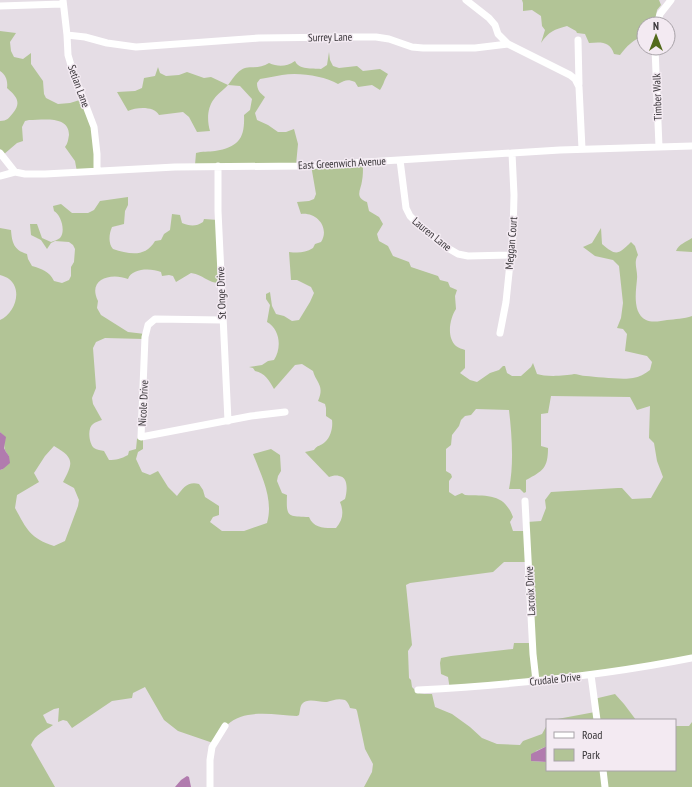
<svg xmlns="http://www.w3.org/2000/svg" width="692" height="787" font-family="'PT Sans Narrow',sans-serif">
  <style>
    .green { fill: #b2c496; fill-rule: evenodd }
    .water { fill: #b17bae }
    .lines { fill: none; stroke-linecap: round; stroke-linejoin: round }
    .minor { stroke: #fff; stroke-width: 7 }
    .labels { text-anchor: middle; stroke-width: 3; stroke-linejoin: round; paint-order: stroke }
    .street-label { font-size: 11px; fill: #383538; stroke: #f3eaf2 }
  </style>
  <rect width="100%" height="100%" fill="#e5dde5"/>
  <path class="green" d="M522 0H659L661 5 657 10 655 24H644V37C634 38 626 47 620 55L614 54C610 41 601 42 589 43L585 34 577 33 576 31 567 26C555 29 548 32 541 43L545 30 542 26 541 16 532 10 523 11V3Z
    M0 31 16 33 10 42 11 51 14 57 23 59 31 53V64L43 81 44 94 46 98 58 104 70 103 83 99 93 126 97 169 77 172 75 161 65 147C68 143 68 140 69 135 69 115 43 120 29 120L25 121 22 127 23 141 17 143 3 155 0 153V121C7 121 9 118 13 113 22 102 16 96 7 88 8 81 6 75 0 71Z
    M329 52 330 60 333 66 339 68 357 66 363 71 380 69 388 74C384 80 384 84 380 90L372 85 358 87 355 82C348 79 345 80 338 84 324 76 299 72 282 75 275 76 268 78 260 79L257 83C257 90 260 93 265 97L255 113 257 120 268 125 278 132H286L294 129 298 144 296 165H195L196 153C202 151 209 152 215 151 239 147 245 138 244 115L250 110 252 99 240 86 228 85C224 90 217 94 214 99 207 108 207 121 210 131L197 132 189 117 183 112 159 115C154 106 137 107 128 111L117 92 135 91 142 88 144 78 155 76 158 67 160 73 166 76 179 75 187 72 204 78 211 77 228 85C232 80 236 73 241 70 248 65 259 70 269 63 278 67 286 67 295 61 299 70 312 68 321 69L327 65Z
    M363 164C363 170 363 176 362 181 361 190 354 197 367 202L369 211 379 217 383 224 377 234 379 241 388 246 393 256 409 262 411 267 438 276 440 280 448 282 450 287 457 290 455 296 456 309C450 318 446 337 456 346 458 348 463 349 465 350V368L460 373 470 380 477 382 490 373 499 370 503 366H505L507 373 512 376H521L531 367 533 363 537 374C545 377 565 376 574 374 577 374 582 376 586 376 597 377 623 380 633 378 639 377 645 374 650 370L652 362 647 356 625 351 627 334 623 329 617 328 621 318 623 303 619 266 613 260 595 256 583 247 592 243 601 228 602 244C616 256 618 255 631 242L635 246 638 255C633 263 638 270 637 279 636 291 632 313 646 320 652 323 661 321 667 320 675 319 684 319 692 316V660L450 690 448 677 441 674 440 663 441 658 451 656 513 649 514 643H531L527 562H504L493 572 410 583 406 585 412 645 408 651 409 678 411 680 412 687C420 695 421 694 432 694L435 707 452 714 470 727 482 738 497 744 520 745 523 741 542 734 547 725V746L536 751 531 761 547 762V770H675V726H689L692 722V787H364L372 772 373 764 365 749 357 711 356 709 350 708C349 705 348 702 345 700 338 698 333 700 327 702 320 703 308 697 302 704 300 706 300 712 299 715L297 716C275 715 245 708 227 725 221 730 217 737 213 743L178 731 164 720 145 687 133 693 132 698 112 701 72 728 67 721 63 720 58 722 59 708 54 709 43 715 47 723 53 725C45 731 35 734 31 745L55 787H0V470L3 469 9 456C3 450 4 445 5 437L0 432V320C15 313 23 290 9 279 7 277 3 276 0 275V228L11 230C12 243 14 250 27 254L28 259 32 266C42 269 49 271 54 281L62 283 69 280 71 276V267L74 262 75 249 73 245 69 242 55 241 51 243 47 249 41 240 31 235 30 224H37L42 238 51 242C53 241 58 240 60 238 66 231 61 215 54 211L53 206 61 204 72 213H88L94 210 100 201 128 197V205L125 211 124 224 112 227C109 234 108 243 113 249 129 254 145 258 155 241L161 240 164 234 170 230 172 214 180 215 182 223C189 226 196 227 203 222L204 219 218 220 221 283C206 283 205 275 191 273L176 282 173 276 169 275 162 276 161 272C151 268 132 268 128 279 111 272 87 279 98 301L97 308 101 315 128 332 145 334 144 339 105 338 96 342 93 348 96 388 92 398 93 404 102 420C99 421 95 422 93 424 87 428 89 444 94 448 97 450 101 450 104 451L109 460C116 460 121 459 128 455L129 451 136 449 137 439 141 436 143 437V449L138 452 136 459 142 472 150 475 158 471 168 487 177 496C183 488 188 481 199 484L203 490 205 497 219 506V515L213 517 210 522 222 531H244L267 523C274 499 261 475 253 454L271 449 280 455 281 471 278 476 277 481 282 493 287 495C286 518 288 516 309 517 314 529 325 528 336 528 343 520 344 512 340 502L345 499C347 492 349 477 339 476 336 475 332 476 329 477L305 452 314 450C317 445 321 446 325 442 331 437 333 427 332 420L326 416V408L325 404 318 401C325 385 316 383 313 371L302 364 295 365 274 389C269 380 265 373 255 371L253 368 249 367 262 365 268 361 274 360C282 348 280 329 267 322L270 305 266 299V294L270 292 272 306 276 314 284 316 292 321 299 320 310 302 314 293 311 287 297 280H291L289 252C298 253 305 253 313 248L315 244 321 242C330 228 317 212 301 214L297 202 309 201 314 199 316 194 311 165ZM551 396 630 397 637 410 650 406 649 438 654 443 657 461 663 477 651 498 632 499 622 488H618L551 492 545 500 546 508 541 521 527 522 526 531H513L510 522 513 517C504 493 487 496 465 495L462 493 455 496 449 492V481L452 477 451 474 446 471V449L451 445 452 435 459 426 461 420 465 416 471 415 476 409 509 410C512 436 514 464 509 489H520L524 493 526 492V480C543 471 548 468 548 448L541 446V414L548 413ZM54 446C75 458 73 463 63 482L74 488 79 500 78 506 65 541 54 546C30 538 27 530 15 508L17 495 39 482 34 473 45 456Z
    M692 238V252L676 251C679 244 686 242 692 238Z
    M615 694 624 704 636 720H552L595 712 594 699Z"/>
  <path class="water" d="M0 432 6 437 4 448 6 452 9 456 10 463 3 469 0 470Z
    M547 746V762L531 761V754Z
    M187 776 189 777 191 787H175L181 780Z"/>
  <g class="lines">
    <path class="minor" d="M63 0 67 35 68 55 73 72 94 127 97 154V171
      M466 0 489 18 495 25 498 34 508 44
      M0 6 62 4
      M657 24 660 14 671 0
      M67 35 85 37 107 43 136 47 259 38 345 37H376L389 39 412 47 423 48H475L508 44 570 75 575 79 579 87 582 149
      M578 40 579 84
      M655 48 659 147
      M0 153 15 172 25 174H45L175 167 303 166 560 150 692 146
      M400 160 406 208 410 216 418 224 446 247 458 254 468 256 510 255
      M218 166V211L228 421
      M0 176 15 172
      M222 320 155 319 148 325 145 337 141 437 251 416 285 412
      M500 333 506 302 513 234 514 195 512 153
      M525 501 533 654 536 681
      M591 675 597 720
      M418 690C510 685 602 676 692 658
      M603 770 605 787
      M210 787V760L212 747 225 726"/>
  </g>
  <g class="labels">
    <g class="street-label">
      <text transform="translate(330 37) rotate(-1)" y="4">Surrey Lane</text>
      <text transform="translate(79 86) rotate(70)" y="4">Setian Lane</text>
      <text transform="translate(657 97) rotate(-92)" y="4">Timber Walk</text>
      <text transform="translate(342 163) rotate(-3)" y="4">East Greenwich Avenue</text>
      <text transform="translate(432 234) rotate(39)" y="4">Lauren Lane</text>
      <text transform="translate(511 243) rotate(-85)" y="4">Meggan Court</text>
      <text transform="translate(221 293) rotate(-92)" y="4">St Onge Drive</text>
      <text transform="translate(143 403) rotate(-87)" y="4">Nicole Drive</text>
      <text transform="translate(530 591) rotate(-93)" y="4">Lacroix Drive</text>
      <text transform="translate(555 679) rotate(-6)" y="4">Crudale Drive</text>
    </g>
  </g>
  <rect x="546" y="719" width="130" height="52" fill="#f3eaf2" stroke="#a8a2a8"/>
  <rect x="554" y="732" width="20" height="6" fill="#ffffff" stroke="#a8a2a8"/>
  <text x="582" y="739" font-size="12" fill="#383538">Road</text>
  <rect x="554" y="749" width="20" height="12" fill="#b2c496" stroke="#a8a2a8"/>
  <text x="582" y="759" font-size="12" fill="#383538">Park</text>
  <g transform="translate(656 36)"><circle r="19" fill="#f3eaf2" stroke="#a8a2a8"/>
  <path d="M0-3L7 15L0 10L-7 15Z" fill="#526a1b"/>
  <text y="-6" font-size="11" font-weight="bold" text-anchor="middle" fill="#383538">N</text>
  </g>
</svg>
